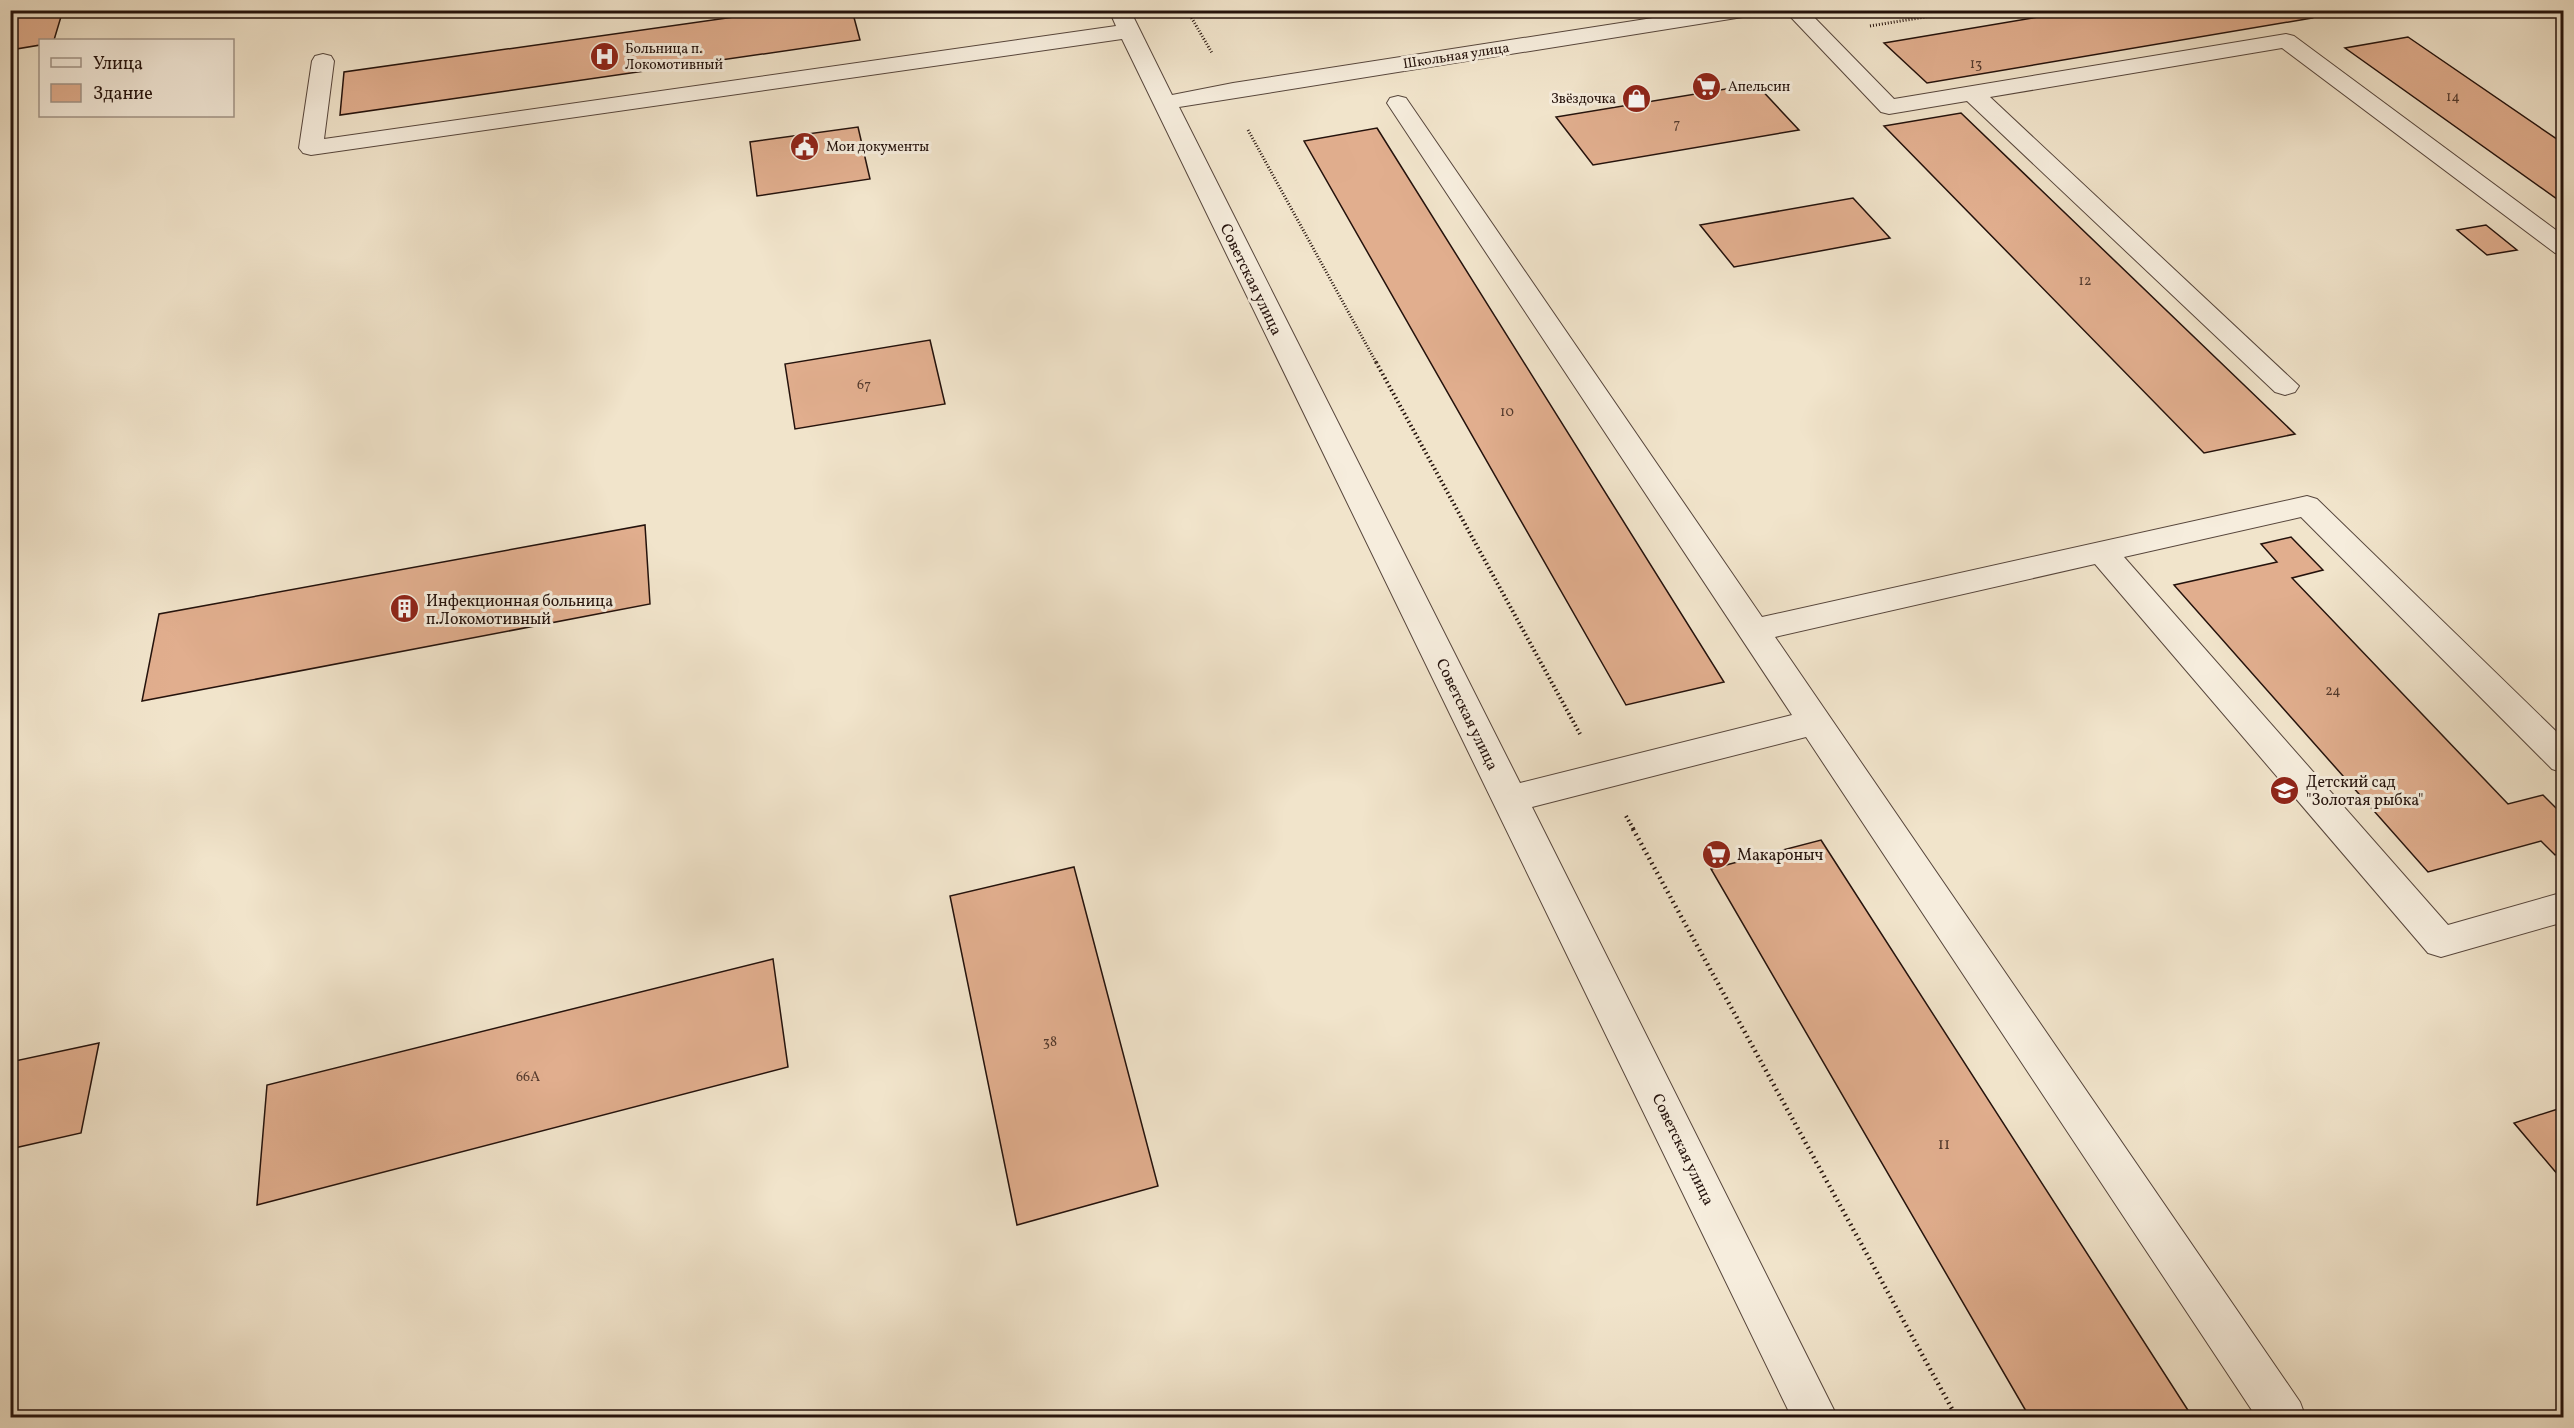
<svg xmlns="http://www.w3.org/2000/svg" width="2574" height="1428" font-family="Vollkorn,serif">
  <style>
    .building { fill: #e1ae8e; stroke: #24120c; stroke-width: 1.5 }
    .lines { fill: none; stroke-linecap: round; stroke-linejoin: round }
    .minor-casing { stroke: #57463c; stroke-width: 2 }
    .path-far2 { stroke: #24120c; stroke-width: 3; stroke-dasharray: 1 2; stroke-linecap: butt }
    .path-far1 { stroke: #24120c; stroke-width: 4; stroke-dasharray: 1.5 3; stroke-linecap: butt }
    .path { stroke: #24120c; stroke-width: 4.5; stroke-dasharray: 1.5 4; stroke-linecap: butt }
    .minor { fill: #f6eddd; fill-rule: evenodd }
    .labels { text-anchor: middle; stroke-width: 6; stroke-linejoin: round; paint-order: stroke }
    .far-poi-label { font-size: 14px; fill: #24120c; stroke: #f6eddd; text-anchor: start }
    .far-street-label { font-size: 14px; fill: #24120c; stroke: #f6eddd }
    .number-label { font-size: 14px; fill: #53392c }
    .street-label { font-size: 16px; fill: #24120c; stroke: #f6eddd }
    .poi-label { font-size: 16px; fill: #24120c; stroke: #f6eddd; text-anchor: start }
    .near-number-label { font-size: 16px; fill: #53392c }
  </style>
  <rect width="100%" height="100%" fill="#f1e4cb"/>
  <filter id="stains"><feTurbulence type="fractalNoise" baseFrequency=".00333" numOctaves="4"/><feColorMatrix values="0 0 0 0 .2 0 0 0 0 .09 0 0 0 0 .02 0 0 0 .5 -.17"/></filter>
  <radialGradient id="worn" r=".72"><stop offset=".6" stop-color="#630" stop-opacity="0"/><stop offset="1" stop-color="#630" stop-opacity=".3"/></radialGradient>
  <path class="building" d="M10 10H63L54 40H40V45L10 50Z
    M784 10H852L860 40 340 115 344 72Z
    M2080 10H2302L2312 18 1927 83 1884 43Z
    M2408 37 2564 144V204L2345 48Z
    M1756 84 1799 130 1593 165 1556 117Z
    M1961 113 2295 434 2204 453 1884 126Z
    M858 127 870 179 757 196 750 142Z
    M1377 128 1724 682 1626 705 1304 141Z
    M1853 198 1890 238 1734 267 1700 225Z
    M2486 225 2517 250 2487 255 2457 230Z
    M930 340 945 404 795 429 785 364Z
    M645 525 650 604 142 701 159 614Z
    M2291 537 2323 570 2292 578 2508 804 2543 795 2564 816V852L2555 855 2541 841 2428 872 2174 585 2277 562 2261 544Z
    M1821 840 2193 1418H2030L1711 869Z
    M1074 867 1158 1186 1017 1225 950 896Z
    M773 959 788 1067 257 1205 267 1085Z
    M99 1043 81 1133 10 1149V1062Z
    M2564 1107V1182L2514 1123Z"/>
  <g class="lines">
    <defs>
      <path id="minor" d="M1109 10H1130L1172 95 1233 83 1704 10H1759L1757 15 1749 16 1179 107 1520 783 1792 715 1387 103 1390 98 1398 96 1406 98 1762 617 2307 496 2317 499 2564 739V773L2552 769 2301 517 2124 557 2448 925 2564 892V922L2441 957 2428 953 2095 564 1775 637 2300 1402 2306 1418H2257L1806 737 1532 807 1838 1418H1792L1122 39 311 155 303 153 299 148 312 61 315 56 323 54 331 56 334 61 324 139 1116 26Z
        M1784 10H1807L1894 99 2286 34 2294 36 2564 236V255L2555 253 2282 48 1990 97 2299 386 2295 392 2285 395 2275 392 1967 101 1889 114 1881 112Z"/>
    </defs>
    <use href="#minor" class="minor-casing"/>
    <path class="path-far2" d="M1187 10 1212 53
      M1870 26 1967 10
      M1248 130 1377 364"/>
    <path class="path-far1" d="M1376 362 1580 734
      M1626 816 1634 830"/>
    <path class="path" d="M1633 829 1957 1418"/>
    <use href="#minor" class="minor"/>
  </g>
  <defs>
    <symbol id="hospital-disc" viewBox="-11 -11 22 22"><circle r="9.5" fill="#8f2418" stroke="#f6eddd"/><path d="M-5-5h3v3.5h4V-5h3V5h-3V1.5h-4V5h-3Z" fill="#fff"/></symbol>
    <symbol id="supermarket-disc" viewBox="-11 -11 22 22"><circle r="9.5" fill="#8f2418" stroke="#f6eddd"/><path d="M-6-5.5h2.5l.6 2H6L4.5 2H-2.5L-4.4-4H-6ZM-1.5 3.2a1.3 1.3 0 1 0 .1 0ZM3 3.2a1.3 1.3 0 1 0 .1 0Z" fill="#fff"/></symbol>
    <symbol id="shop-disc" viewBox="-11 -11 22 22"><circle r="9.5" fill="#8f2418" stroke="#f6eddd"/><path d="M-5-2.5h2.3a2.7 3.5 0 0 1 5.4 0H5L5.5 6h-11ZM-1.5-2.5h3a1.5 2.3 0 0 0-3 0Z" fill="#fff"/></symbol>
    <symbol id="civic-disc" viewBox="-11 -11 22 22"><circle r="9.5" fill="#8f2418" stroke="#f6eddd"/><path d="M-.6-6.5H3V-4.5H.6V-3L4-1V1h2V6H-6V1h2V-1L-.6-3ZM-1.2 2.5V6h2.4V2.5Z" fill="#fff"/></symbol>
    <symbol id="building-disc" viewBox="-11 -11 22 22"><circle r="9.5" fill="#8f2418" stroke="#f6eddd"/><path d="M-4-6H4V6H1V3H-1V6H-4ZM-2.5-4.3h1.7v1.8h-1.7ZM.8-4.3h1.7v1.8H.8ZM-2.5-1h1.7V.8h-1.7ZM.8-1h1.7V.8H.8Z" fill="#fff"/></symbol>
    <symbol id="school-disc" viewBox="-11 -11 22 22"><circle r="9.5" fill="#8f2418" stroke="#f6eddd"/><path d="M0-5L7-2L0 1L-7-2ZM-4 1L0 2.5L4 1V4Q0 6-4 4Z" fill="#fff"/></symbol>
  </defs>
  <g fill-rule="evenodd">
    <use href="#hospital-disc" x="588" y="40" width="33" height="33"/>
    <use href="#supermarket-disc" x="1690" y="70" width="33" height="33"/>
    <use href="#shop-disc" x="1620" y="82" width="33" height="33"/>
    <use href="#civic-disc" x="788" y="130" width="33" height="33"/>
    <use href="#building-disc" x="388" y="592" width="33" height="33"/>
    <use href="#school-disc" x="2268" y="774" width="33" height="33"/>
    <use href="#supermarket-disc" x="1700" y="838" width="33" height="33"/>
  </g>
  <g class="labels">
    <g class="far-poi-label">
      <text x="625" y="53">Больница п.<tspan x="625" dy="16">Локомотивный</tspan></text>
      <text x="1728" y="91">Апельсин</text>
      <text x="1616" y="103" text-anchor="end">Звёздочка</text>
      <text x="826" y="151">Мои документы</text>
    </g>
    <g class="far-street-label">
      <text transform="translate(1456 55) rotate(-9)" y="5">Школьная улица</text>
    </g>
    <g class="number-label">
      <text x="1976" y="68">13</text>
      <text x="2453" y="101">14</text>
      <text x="1677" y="128">7</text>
      <text x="2085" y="285">12</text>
      <text x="864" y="389">67</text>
      <text x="1507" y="416">10</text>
      <text x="2333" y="695">24</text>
      <text x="1050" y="1046">38</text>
      <text x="528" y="1081">66А</text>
    </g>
    <g class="street-label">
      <text transform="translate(1252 279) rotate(64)" y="6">Советская улица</text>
      <text transform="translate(1468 714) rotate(64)" y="6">Советская улица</text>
      <text transform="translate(1684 1149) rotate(64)" y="6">Советская улица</text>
    </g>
    <g class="poi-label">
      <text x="426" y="606">Инфекционная больница<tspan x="426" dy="18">п.Локомотивный</tspan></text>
      <text x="2306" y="787">Детский сад<tspan x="2306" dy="18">"Золотая рыбка"</tspan></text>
      <text x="1737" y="860">Макароныч</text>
    </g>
    <g class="near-number-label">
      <text x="1944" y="1149">11</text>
    </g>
  </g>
  <rect width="2574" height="1428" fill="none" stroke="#f1e4cb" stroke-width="36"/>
  <rect x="12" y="12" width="2550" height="1404" fill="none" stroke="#24120c" stroke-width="3"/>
  <rect x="18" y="18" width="2538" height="1392" fill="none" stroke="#24120c" stroke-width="1.5"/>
  <rect x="39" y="39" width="195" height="78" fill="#f6eddd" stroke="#a29589" stroke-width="1.5"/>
  <rect x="51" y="58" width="30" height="9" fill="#f6eddd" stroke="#a29589" stroke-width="1.5"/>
  <text x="93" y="69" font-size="18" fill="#24120c">Улица</text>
  <rect x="51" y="84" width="30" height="18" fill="#e1ae8e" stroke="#a29589" stroke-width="1.5"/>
  <text x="93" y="99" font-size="18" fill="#24120c">Здание</text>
  <rect width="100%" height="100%" filter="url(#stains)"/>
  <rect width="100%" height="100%" fill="url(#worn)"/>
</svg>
